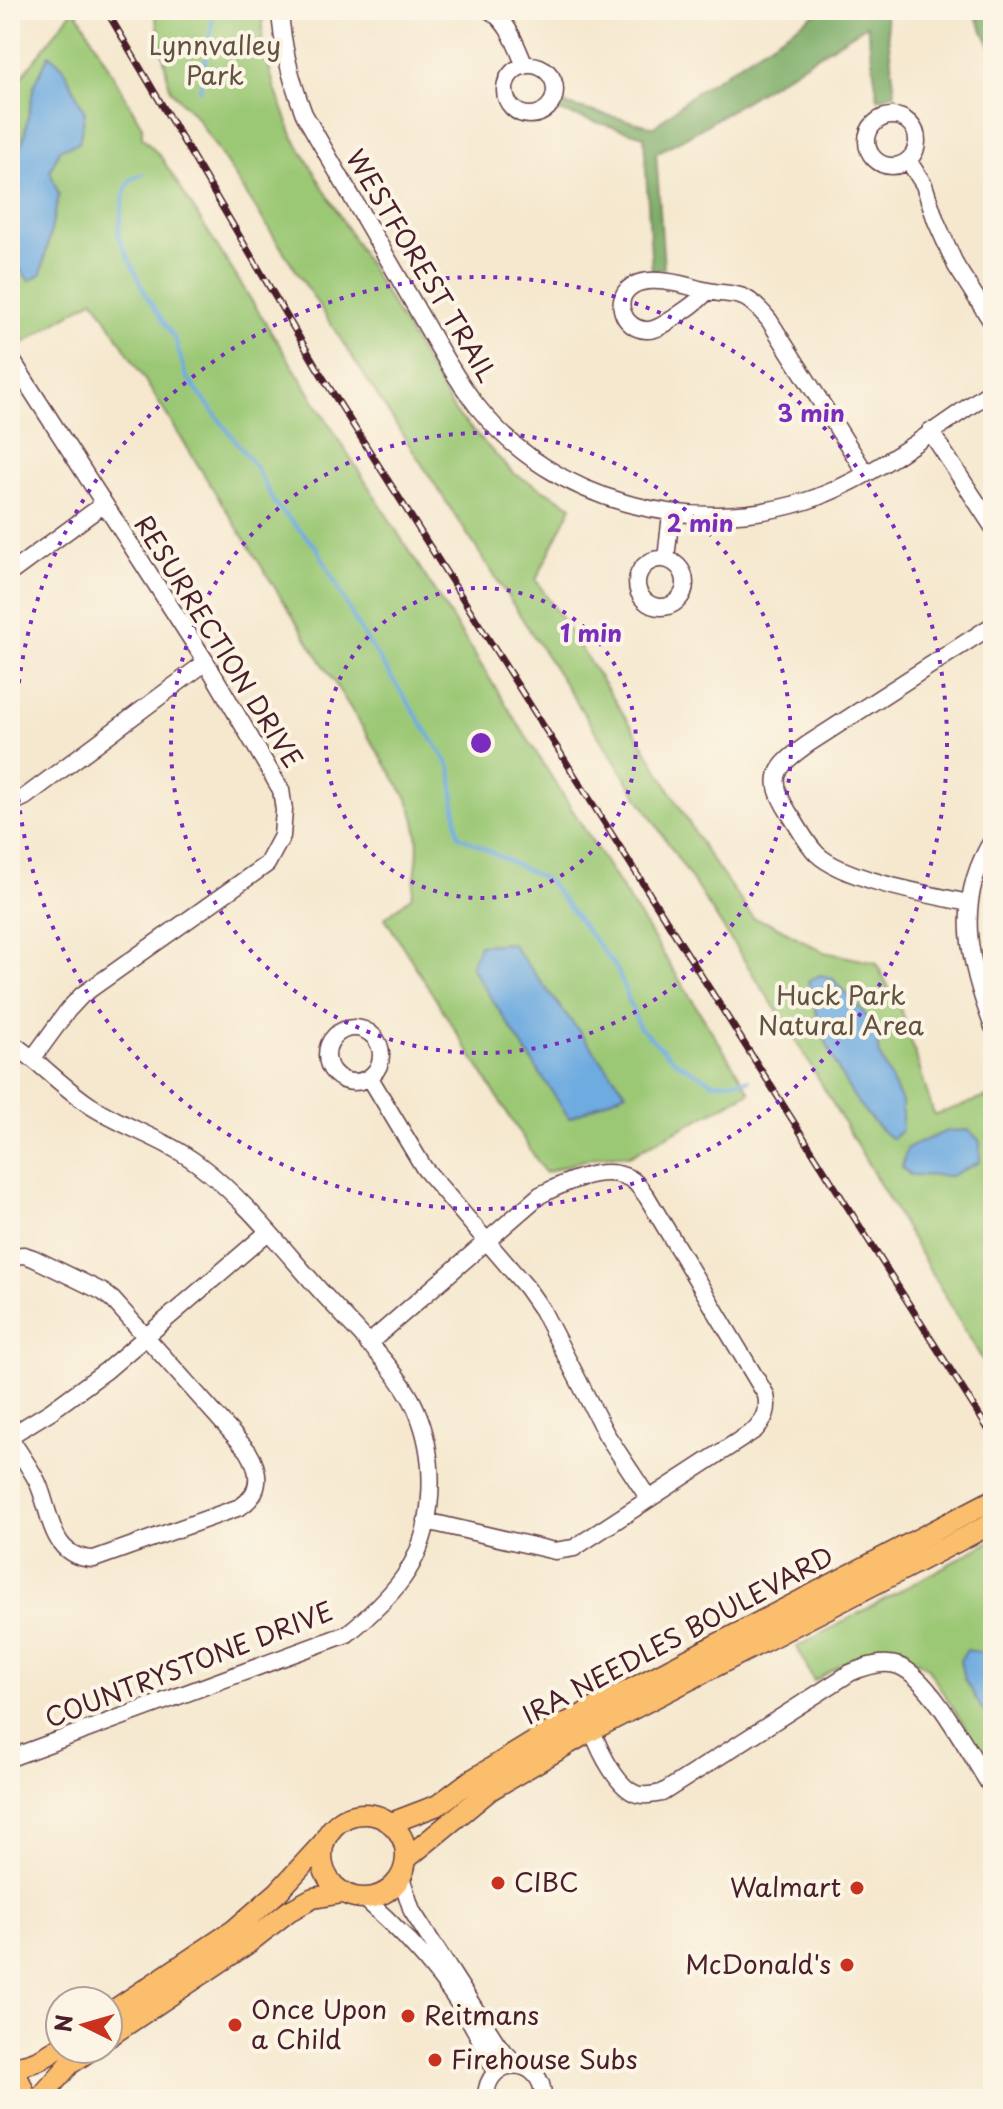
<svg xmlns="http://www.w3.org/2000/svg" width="1003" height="2109" font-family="'Playpen Sans',sans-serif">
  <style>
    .green { fill: #9bc875; stroke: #727450; stroke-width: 2 }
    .forest { fill: #7cac66; stroke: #636648; stroke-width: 2 }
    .water { fill: #6eabe0; stroke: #5c6586; stroke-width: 2 }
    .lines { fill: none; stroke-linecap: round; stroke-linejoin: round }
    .stream { stroke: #6eabe0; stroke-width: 4 }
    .minor-casing { stroke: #643d44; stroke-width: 19 }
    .major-casing { stroke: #643d44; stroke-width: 23 }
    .minor { stroke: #fff; stroke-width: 16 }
    .major { stroke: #fabe6d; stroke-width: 20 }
    .rail-casing { stroke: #4a1f2b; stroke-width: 7 }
    .rail { stroke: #fcf5e5; stroke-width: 4; stroke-dasharray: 12; stroke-linecap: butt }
    .ring { fill: none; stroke: #7b2cbf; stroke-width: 4; stroke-dasharray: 4 8 }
    .poi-dot { fill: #c8321e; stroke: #fcf5e5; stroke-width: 3 }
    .labels { text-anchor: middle; stroke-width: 8; stroke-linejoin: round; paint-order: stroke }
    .park-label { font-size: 26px; fill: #625241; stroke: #fcf5e5 }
    .street-label { font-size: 26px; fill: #4a1f2b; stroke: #fcf5e5 }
    .poi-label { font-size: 26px; fill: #4a1f2b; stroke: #fcf5e5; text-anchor: start }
    .centre { fill: #7b2cbf; stroke: #fcf5e5; stroke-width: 4 }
    .ring-label { font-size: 24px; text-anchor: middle; font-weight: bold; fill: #7b2cbf; stroke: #fcf5e5; stroke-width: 8; stroke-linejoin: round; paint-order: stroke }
  </style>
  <rect width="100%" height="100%" fill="#fcf5e5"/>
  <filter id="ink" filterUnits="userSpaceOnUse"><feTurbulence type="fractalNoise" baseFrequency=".0125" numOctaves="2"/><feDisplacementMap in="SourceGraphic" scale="16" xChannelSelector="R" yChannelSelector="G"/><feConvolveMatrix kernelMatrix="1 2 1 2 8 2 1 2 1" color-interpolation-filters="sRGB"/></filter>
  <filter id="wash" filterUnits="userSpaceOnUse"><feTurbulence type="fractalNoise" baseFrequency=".006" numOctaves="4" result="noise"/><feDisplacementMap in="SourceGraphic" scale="32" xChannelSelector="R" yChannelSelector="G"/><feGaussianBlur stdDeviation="1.8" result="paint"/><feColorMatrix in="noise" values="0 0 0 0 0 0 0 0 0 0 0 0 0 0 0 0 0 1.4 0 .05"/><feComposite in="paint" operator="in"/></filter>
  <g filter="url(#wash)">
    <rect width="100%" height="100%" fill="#f5e8cf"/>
    <path class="green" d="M73 10H76L142 126V137L161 157 750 1092 629 1156C599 1152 574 1163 545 1173L385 918 412 896C418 862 423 832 408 800L94 299 19 346 10 332V142L17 83Z
      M154 10H263L262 42 275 89 294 138 455 412 513 473 572 506 536 580 643 744 706 852 753 918 772 924 824 952 876 963 903 1015 934 1115 993 1095V1378L794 1037 197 118 170 89Z
      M993 1540V1771L927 1667 905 1653 880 1649 854 1657 814 1681 797 1647Z"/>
    <path class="forest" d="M821 10H885L895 93 878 99 867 25 692 134 656 153 664 268 652 272 644 136 558 111 563 104 654 127 692 95Z
      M971 10H993V52L973 11Z"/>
    <path class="water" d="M49 54 64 68 85 113 79 143 60 149 50 171 59 195 41 274 29 281 10 254V172L23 142 34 86Z
      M511 943 626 1092 569 1118 471 967 479 945Z
      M820 975 832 978 864 1013 876 1030 879 1054 902 1102V1130L892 1139C845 1102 821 1038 808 981Z
      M969 1130 980 1141V1162L951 1176 910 1175 902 1167 907 1148 947 1131Z
      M967 1650 993 1654V1727L964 1679 960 1660Z"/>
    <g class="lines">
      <path class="stream" d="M200 90 212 24 211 10
        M143 174 130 180 124 194 118 235 147 297 175 339 186 376 257 469 274 503 317 548 359 628 451 768 458 835 548 881 617 969 639 1027 675 1061 714 1083 749 1080"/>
    </g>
  </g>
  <g filter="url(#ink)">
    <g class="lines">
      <defs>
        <path id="minor" d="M280 10C282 47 291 80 304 114 338 174 373 233 407 292 429 330 450 371 477 406 553 503 691 537 806 501 871 480 936 428 993 390
          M489 10C509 22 516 45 525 66
          M505 90a25 25 0 1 1 50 0a25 25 0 1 1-50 0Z
          M867 141a25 25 0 1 1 50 0a25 25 0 1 1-50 0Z
          M908 160 924 185 936 221 956 266 993 324
          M707 291C698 303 686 309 674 318 666 323 656 331 646 330 623 329 612 299 632 286 649 275 682 284 699 289 737 299 740 285 769 320L865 472
          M10 357 206 662 281 790 284 810 282 836 267 864 82 995 68 1010 33 1058
          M930 431 993 527
          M637 583a24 24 0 1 1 48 0a24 24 0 1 1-48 0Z
          M666 559 671 514
          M10 573 104 504
          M10 804 25 797 206 662
          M993 839C953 902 969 962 993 1027
          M969 903C931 895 844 880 817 854 806 843 798 826 789 813 766 777 776 767 808 744L993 625
          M327 1055a27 27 0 1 1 54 0a27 27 0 1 1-54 0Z
          M10 1042C39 1061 62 1087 91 1106 125 1128 165 1139 198 1164 243 1198 279 1244 316 1286 346 1320 398 1368 416 1409 438 1460 436 1532 403 1578 387 1600 368 1617 347 1634L10 1758
          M370 1078 424 1168 526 1287 542 1310 606 1434 649 1499
          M10 1256 24 1255 33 1258 103 1292 113 1300 248 1451C261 1472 262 1493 240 1507L94 1559C49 1558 52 1513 37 1481 29 1466 19 1452 10 1438
          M368 1344 540 1195C562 1184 599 1166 624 1176 635 1179 640 1188 647 1197L766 1395C769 1410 766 1418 755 1430L574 1548 555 1551 426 1521
          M10 1436 51 1411 107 1370 268 1232
          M592 1730C599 1749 619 1794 642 1795 648 1796 656 1794 662 1793L850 1673C864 1667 883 1660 899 1666 931 1678 973 1760 993 1790
          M401 1877 412 1911 498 2045 517 2065
          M365 1899C417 1944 471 2007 495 2073
          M486 2099C485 2054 545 2055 543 2099"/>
        <path id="major" d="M322 1856a42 42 0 1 1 84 0a42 42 0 1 1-84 0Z
          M391 1823 438 1805 470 1781 555 1729 993 1500
          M406 1859 490 1790 592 1730 993 1523
          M108 2014 234 1930 278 1892 323 1843
          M108 2037 247 1944 289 1911 313 1898 342 1893
          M10 2067C30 2065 44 2059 60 2047
          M10 2072 20 2082 27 2099
          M39 2099 70 2064 92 2049"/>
      </defs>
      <use href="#minor" class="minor-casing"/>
      <use href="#major" class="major-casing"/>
      <use href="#minor" class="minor"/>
      <use href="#major" class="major"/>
      <defs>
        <path id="rail" d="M106 10 322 376 993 1437"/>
      </defs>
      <use href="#rail" class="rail-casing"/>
      <use href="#rail" class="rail"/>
    </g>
  </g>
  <g class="ring">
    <circle cx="481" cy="743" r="155"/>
    <circle cx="481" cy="743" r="310"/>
    <circle cx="481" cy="743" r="466"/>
  </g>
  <g class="poi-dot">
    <circle cx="498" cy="1883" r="8"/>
    <circle cx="857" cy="1888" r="8"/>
    <circle cx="847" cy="1965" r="8"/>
    <circle cx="408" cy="2016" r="8"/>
    <circle cx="235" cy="2025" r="8"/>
    <circle cx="435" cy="2060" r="8"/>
  </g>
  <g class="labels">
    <g class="park-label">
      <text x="215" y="55">Lynnvalley<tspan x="215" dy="30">Park</tspan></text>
      <text x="841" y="1005">Huck Park<tspan x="841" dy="30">Natural Area</tspan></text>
    </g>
    <g class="street-label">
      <text transform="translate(421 266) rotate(59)" y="9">WESTFOREST TRAIL</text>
      <text transform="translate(218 642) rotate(58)" y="9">RESURRECTION DRIVE</text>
      <text transform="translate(678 1636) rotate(-28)" y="9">IRA NEEDLES BOULEVARD</text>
      <text transform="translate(189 1665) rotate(-21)" y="9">COUNTRYSTONE DRIVE</text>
    </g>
    <g class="poi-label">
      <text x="514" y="1892">CIBC</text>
      <text x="841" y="1897" text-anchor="end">Walmart</text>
      <text x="831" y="1974" text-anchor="end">McDonald's</text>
      <text x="251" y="2019">Once Upon<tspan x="251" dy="30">a Child</tspan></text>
      <text x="424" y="2025">Reitmans</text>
      <text x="451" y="2069">Firehouse Subs</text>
    </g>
  </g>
  <circle cx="481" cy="743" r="12" class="centre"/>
  <g class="ring-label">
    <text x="811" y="422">3 min</text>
    <text x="700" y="532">2 min</text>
    <text x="591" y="642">1 min</text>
  </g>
  <rect width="1003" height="2109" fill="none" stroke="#fcf5e5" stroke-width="40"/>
  <g transform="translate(84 2025) rotate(275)"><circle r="38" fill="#fcf5e5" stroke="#b59f9b" stroke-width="2"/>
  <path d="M0-6L14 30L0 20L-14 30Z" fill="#c8321e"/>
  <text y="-12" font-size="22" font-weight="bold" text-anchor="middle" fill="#4a1f2b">N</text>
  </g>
</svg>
